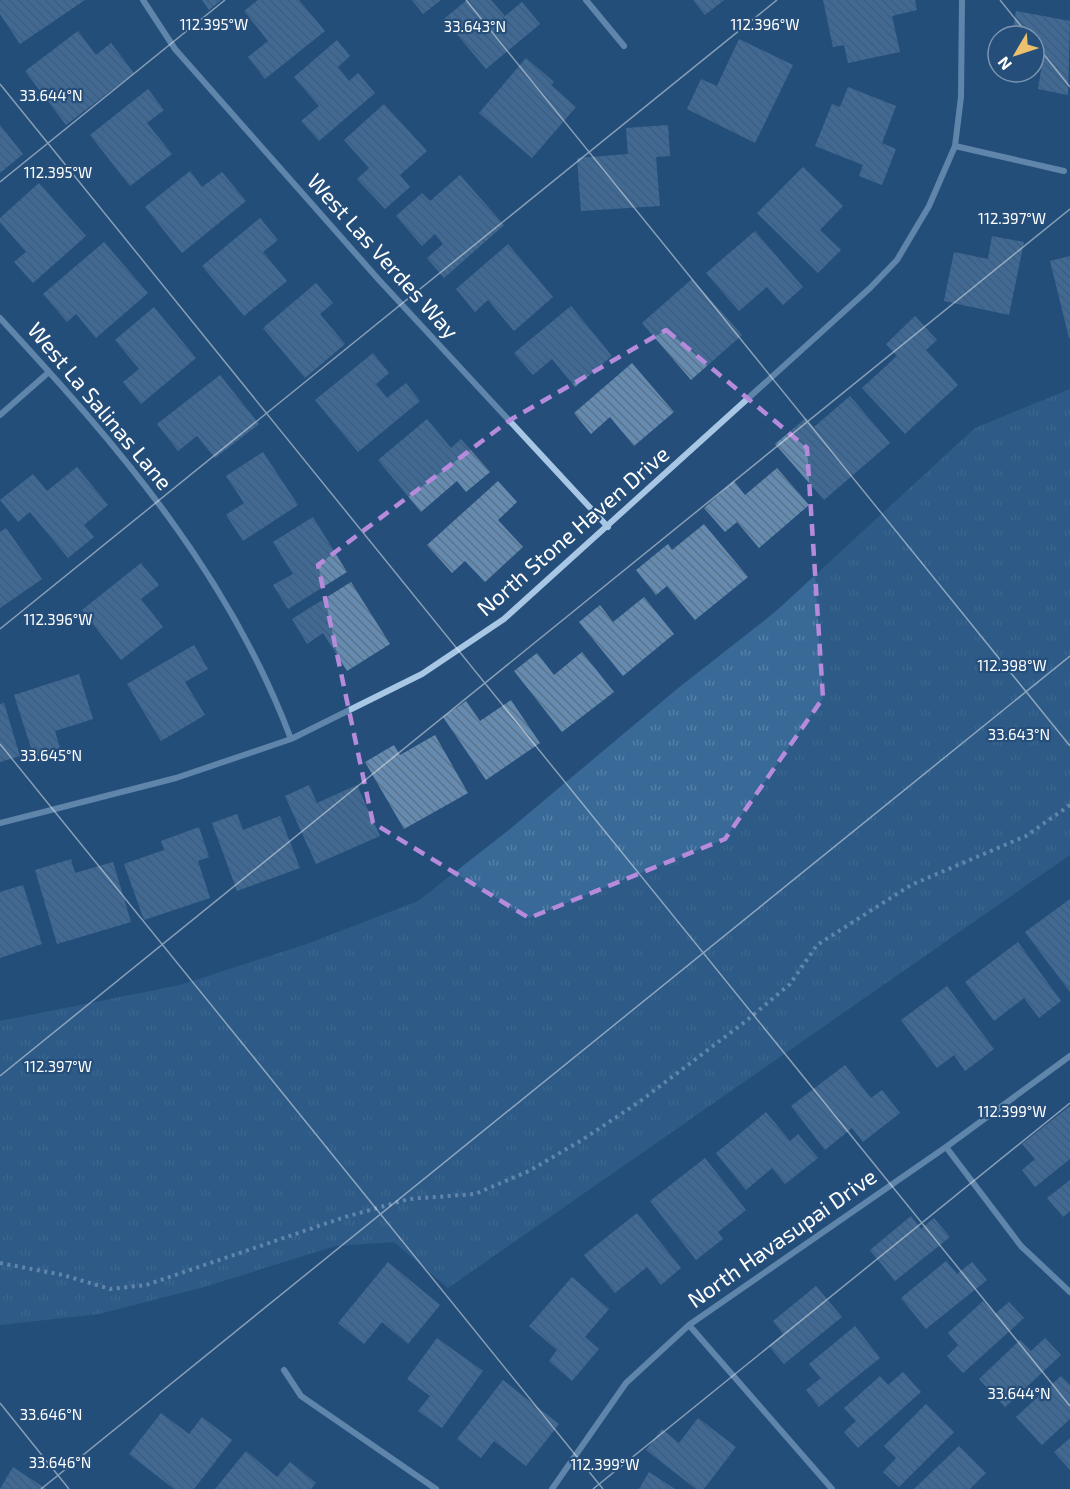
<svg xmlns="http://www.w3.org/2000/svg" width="1070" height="1489" font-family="'Exo 2',sans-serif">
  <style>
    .grass { fill: url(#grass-tufts) }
    .building { fill: url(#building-back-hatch) }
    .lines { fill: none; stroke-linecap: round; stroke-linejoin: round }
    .path { stroke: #a8c7e4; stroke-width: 4; stroke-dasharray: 3 4.5; stroke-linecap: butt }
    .minor { stroke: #a8c7e4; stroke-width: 6 }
    .marked { fill: none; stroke: #b68bdc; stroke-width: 4.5; stroke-dasharray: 12 8; stroke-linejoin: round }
    .ticks { fill: none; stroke: #fff; stroke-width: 1.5; stroke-opacity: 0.45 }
    .labels { text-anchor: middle; stroke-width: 4.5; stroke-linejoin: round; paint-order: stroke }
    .street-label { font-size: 22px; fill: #fff; stroke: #254f7a }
    .ticks-label { font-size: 15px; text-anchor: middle; fill: #fff; stroke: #254f7a; stroke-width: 4.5; stroke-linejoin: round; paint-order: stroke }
  </style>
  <defs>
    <pattern id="grass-tufts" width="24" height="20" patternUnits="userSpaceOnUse" patternTransform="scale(1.5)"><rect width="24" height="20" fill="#386997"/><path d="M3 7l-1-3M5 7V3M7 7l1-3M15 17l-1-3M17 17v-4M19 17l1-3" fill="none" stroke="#5680a7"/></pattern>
    <pattern id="building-back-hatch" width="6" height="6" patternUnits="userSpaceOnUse" patternTransform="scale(1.5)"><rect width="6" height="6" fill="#658bb0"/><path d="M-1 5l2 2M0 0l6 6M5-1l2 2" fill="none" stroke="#5b7288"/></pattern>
  </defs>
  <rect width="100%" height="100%" fill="#254f7a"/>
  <path class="grass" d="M1070 389V855L448 1288 394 1242 335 1246 204 1287 99 1314 0 1325V1021L180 985 307 944 418 901 510 829 677 689 775 612 975 428Z"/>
  <path class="building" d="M0 0H85L20 44 0 14Z
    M202 0H221L209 10Z
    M258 0H299L325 31 265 79 248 57 268 41 244 11Z
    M412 0H441L423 14Z
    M467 0H491L505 16 522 2 540 24 486 69 444 19Z
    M693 0H724L705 15Z
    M823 0H915L917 10 892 16 900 52 848 63 844 45 833 47Z
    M1016 11 1070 21 1068 95 1038 89 1042 65 1034 64V36H1012Z
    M78 31 96 55 111 43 134 73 66 125 25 71Z
    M739 39 793 65 755 143 687 109 701 79 717 86Z
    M337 40 350 56 338 67 349 81 358 73 375 93 319 141 301 121 319 106 294 77Z
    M526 58 554 82 551 85 576 107 532 158 479 113Z
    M848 87 896 106 882 143 896 149 882 185 859 176 863 165 815 146 832 104 840 107Z
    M148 89 164 110 147 123 172 154 130 186 90 135Z
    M384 104 427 151 400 175 410 187 385 209 357 179 369 168 344 140Z
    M0 125 23 154 0 173Z
    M668 125 670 156 656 157 660 206 581 211 577 158 628 154 626 128Z
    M803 167 843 206 820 230 841 250 818 273 757 213Z
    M190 171 202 187 222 172 246 201 182 253 145 207Z
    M460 175 504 225 444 278 427 258 443 244 435 234 422 246 396 216 422 193 430 201Z
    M39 183 86 236 33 283 14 262 26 252 0 222V218Z
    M260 218 278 240 263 252 287 281 244 316 202 266Z
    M755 231 803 287 783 305 767 287 739 311 706 273Z
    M992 236 1024 242 1009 315 944 301 954 252 988 259Z
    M104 242 148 293 96 338 76 314 67 322 43 294Z
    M508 244 553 297 514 331 488 300 475 312 456 289Z
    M1070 256V338H1069L1050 261Z
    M692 279 742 335 691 380 642 323Z
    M316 283 333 303 320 314 345 344 305 378 263 328Z
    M571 306 612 356 575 387 552 359 533 375 514 353Z
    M154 307 196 358 141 404 123 382 139 369 115 340Z
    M915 316 937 340 926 350 958 385 905 434 862 388 897 356 886 344Z
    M373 353 389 373 376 384 387 398 406 383 420 401 358 452 315 400Z
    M632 363 674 412 634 446 610 417 591 434 574 413Z
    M220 375 259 424 215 458 197 436 178 451 157 424Z
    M850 396 890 443 824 500 775 444 806 418 814 427Z
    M427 419 451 448 461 439 490 472 466 492 457 481 421 512 378 460Z
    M263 452 298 505 243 541 226 515 244 503 226 476Z
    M77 467 108 505 84 525 94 537 68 558 30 512 18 522 0 500 33 474 47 491Z
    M777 468 809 505 759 548 737 522 725 532 704 508 734 481 745 495Z
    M498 481 517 502 498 520 523 547 485 582 465 561 452 573 427 545Z
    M313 517 347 572 288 609 273 585 293 574 273 542Z
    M704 524 748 577 695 620 667 586 656 595 636 570 668 544 672 550Z
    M6 528 42 579 0 608V532Z
    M141 563 159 585 141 599 163 627 121 660 82 610Z
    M351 582 390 644 347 671 323 633 307 644 292 619Z
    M644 597 674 634 623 676 579 622 600 605 613 622Z
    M194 645 208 669 185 682 205 715 161 741 127 684Z
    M582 652 614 692 562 732 514 671 537 653 554 675Z
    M79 674 93 719 55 731 60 748 34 757 14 695Z
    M511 700 540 743 486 780 443 717 466 701 480 721Z
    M4 703 20 756 0 762V704Z
    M435 735 468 793 404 829 365 762 394 745 400 755Z
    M309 785 317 803 357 785 380 836 316 864 285 796Z
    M237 814 243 830 280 816 300 868 237 891 212 823Z
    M199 827 209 857 198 861 210 898 144 920 124 864 164 850 161 841Z
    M71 859 75 873 113 862 131 922 57 944 35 870Z
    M23 885 42 944 0 958V892Z
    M1070 899V992L1025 932Z
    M1018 942 1061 1001 1039 1018 1024 998 994 1021 965 982Z
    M947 986 994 1049 965 1071 954 1055 937 1068 901 1020Z
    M845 1065 871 1098 882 1090 900 1113 863 1142 852 1128 825 1150 791 1106Z
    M1070 1106V1159L1035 1187 1022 1170 1035 1159 1022 1144Z
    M766 1112 790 1141 798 1134 818 1158 785 1184 772 1168 746 1190 716 1153Z
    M705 1158 746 1210 718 1232 723 1239 696 1260 650 1201Z
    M1070 1180V1211L1063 1217 1047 1198Z
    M637 1213 681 1268 661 1285 647 1267 615 1293 584 1255Z
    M911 1216 921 1229 934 1218 950 1237 895 1281 870 1250Z
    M946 1261 957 1274 972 1262 987 1280 926 1329 901 1298Z
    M388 1262 440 1305 408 1344 382 1322 364 1344 338 1323Z
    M572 1277 609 1309 585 1337 599 1349 572 1381 549 1361 557 1350 529 1326Z
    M816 1286 842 1317 784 1364 769 1346 783 1334 773 1321Z
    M983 1301 995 1314 1009 1302 1024 1318 963 1373 947 1356 958 1345 948 1333Z
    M855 1326 880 1358 819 1407 806 1390 821 1378 809 1364Z
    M437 1338 483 1371 442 1428 418 1411 430 1396 407 1379Z
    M1045 1338 1061 1355 1005 1407 979 1379 1020 1340 1031 1351Z
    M903 1372 921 1392 858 1448 844 1432 856 1421 844 1408 880 1376 888 1385Z
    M1061 1376 1070 1385V1419L1042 1445 1016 1417Z
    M503 1380 559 1424 526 1466 494 1441 481 1458 457 1439Z
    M926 1404 954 1432 899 1487 883 1472 896 1458 884 1446Z
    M161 1413 189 1434 202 1417 232 1440 194 1489H174L129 1454Z
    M698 1418 736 1447 704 1489H696L646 1450 662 1429 679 1443Z
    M1070 1438V1470L1054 1452Z
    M959 1446 986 1473 970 1489H914Z
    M246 1451 277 1477 290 1462 316 1483 311 1489H215Z
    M13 1467 46 1489H0Z
    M649 1472 675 1489H639Z"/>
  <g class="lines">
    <path class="path" d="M0 1263 63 1275 110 1289 146 1285 345 1217 409 1199 475 1194 529 1171 582 1140 639 1102 746 1021 790 984 817 945 911 885 1026 836 1070 805"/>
    <path class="minor" d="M143 0 175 49 379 280 608 527
      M586 0 624 46
      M955 146 1064 171
      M0 318C119 447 228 572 291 739
      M0 415 49 372
      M0 823 176 778 291 739 422 674 504 619 870 288 897 260 929 206 955 146 961 97 962 0
      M946 1147 1021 1246 1070 1292
      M689 1325 832 1489
      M284 1370 301 1396 436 1489
      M552 1489 626 1383 689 1325 946 1147 1070 1056"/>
  </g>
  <path d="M0 0H1070V1489H0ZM666 330 807 448 823 698 725 839 529 918 373 823 318 565 510 420Z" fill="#254f7a" fill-opacity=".55" fill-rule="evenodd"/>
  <path class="marked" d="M666 330 807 448 823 698 725 839 529 918 373 823 318 565 510 420Z"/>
  <path class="ticks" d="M466 0 1070 746M1000 0 1029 36M1034 42 1070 87M0 84 1070 1406M0 182 225 0M0 629 777 0M0 744 603 1489M0 1076 1070 209M0 1403 69 1489M41 1489 1070 656M593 1489 1070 1103"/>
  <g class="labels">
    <g class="street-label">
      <text transform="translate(383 256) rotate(48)" y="8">West Las Verdes Way</text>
      <text transform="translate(100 406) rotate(50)" y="8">West La Salinas Lane</text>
      <text transform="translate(573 531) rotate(-41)" y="8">North Stone Haven Drive</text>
      <text transform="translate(782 1238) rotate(-35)" y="8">North Havasupai Drive</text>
    </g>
  </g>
  <g class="ticks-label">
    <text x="214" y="30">112.395°W</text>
    <text x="765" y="30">112.396°W</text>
    <text x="475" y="32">33.643°N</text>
    <text x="51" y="101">33.644°N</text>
    <text x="58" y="178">112.395°W</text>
    <text x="1012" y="224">112.397°W</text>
    <text x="58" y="625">112.396°W</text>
    <text x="1012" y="671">112.398°W</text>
    <text x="1019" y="740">33.643°N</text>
    <text x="51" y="761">33.645°N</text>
    <text x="58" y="1072">112.397°W</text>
    <text x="1012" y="1117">112.399°W</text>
    <text x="1019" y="1399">33.644°N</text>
    <text x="51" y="1420">33.646°N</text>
    <text x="60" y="1468">33.646°N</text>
    <text x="605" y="1470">112.399°W</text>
  </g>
  <g transform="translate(1016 54) rotate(231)"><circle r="28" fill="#254f7a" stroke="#7c95af" stroke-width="1.5"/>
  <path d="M0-4.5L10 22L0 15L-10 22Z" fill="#edc06d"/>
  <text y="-9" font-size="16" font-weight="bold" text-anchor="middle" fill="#ffffff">N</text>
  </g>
</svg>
